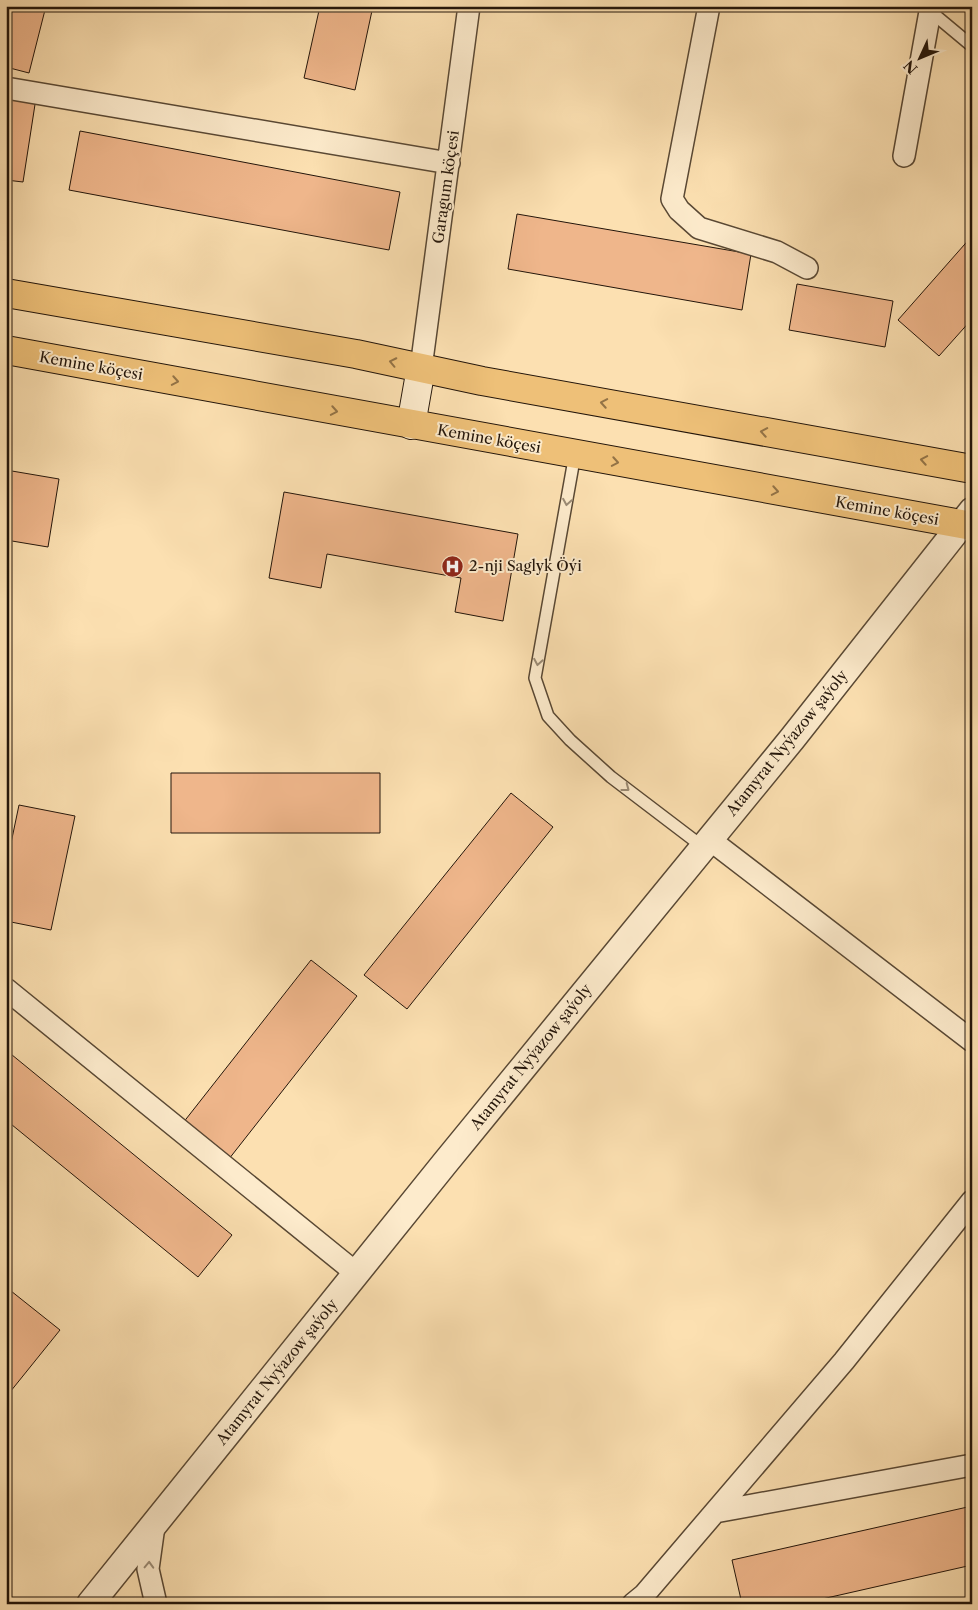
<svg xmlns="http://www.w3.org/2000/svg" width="978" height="1610" font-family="'Libre Caslon Text',serif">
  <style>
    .building { fill: #efb68b; stroke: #23150a }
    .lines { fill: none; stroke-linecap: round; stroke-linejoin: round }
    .service-casing { stroke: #594834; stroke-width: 14 }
    .minor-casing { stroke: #594834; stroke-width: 24 }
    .tertiary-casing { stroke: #594834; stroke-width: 29 }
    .secondary-casing { stroke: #23150a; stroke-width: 30 }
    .primary-casing { stroke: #23150a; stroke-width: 30 }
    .service { stroke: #fdebcc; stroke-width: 11 }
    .minor { stroke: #fdebcc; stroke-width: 21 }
    .tertiary { stroke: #fdebcc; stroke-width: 26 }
    .secondary { stroke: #fdebcc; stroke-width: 28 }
    .primary { stroke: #eec078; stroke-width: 28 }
    .oneway { stroke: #937346 }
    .oneway2 { stroke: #9b8b75 }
    .labels { text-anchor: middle; stroke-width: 4; stroke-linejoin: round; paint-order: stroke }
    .street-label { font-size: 15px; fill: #23150a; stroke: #fdebcc }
    .poi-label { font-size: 15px; fill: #23150a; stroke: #fdebcc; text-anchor: start }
  </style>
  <rect width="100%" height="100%" fill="#fce0b1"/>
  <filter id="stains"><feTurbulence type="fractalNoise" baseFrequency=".004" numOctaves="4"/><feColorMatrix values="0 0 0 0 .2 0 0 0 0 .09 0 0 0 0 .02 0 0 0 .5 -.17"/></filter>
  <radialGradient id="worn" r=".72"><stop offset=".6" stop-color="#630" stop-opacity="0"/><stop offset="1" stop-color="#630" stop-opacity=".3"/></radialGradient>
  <path class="building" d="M6 6H46L29 73 6 67Z
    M320 6H373L355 90 304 78Z
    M6 94 36 98 23 182 6 180Z
    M80 131 400 192 389 250 69 190Z
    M517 214 751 254 742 310 508 269Z
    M972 236V319L939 356 898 320Z
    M797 284 893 301 885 347 789 330Z
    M6 470 59 479 48 547 6 540Z
    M284 492 518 534 503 621 455 612 461 578 327 554 321 588 269 578Z
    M171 773H380V833H171Z
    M511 793 553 827 407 1009 364 975Z
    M19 805 75 816 51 930 6 921V867Z
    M311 960 357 996 225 1164 179 1128Z
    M6 1050 232 1235 198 1277 6 1120Z
    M6 1287 60 1330 6 1397Z
    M972 1506V1565L800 1604H742L732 1560Z"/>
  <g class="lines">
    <defs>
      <path id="service" d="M930 11 972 46
        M575 454 535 678 548 716 570 740 611 777 703 847"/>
      <path id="minor" d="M709 6 672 199 679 210 699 228 777 252 807 268
        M6 88 449 163
        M904 156 931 6
        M421 368 469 6
        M709 839 972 1041
        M6 989 356 1273
        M715 1512 972 1465
        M154 1526 148 1569 156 1604
        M633 1604 644 1595 844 1361 972 1201"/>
      <path id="tertiary" d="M90 1604 445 1163 792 739 972 511"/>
      <path id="secondary" d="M411 425 421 368"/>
      <path id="primary" d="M6 293 356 354 482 381 972 469
        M6 350 972 526"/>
    </defs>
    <use href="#service" class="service-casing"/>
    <use href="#minor" class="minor-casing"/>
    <use href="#tertiary" class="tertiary-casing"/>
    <use href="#secondary" class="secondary-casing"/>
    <use href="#primary" class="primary-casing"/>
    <use href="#service" class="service"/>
    <use href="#minor" class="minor"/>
    <use href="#tertiary" class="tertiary"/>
    <use href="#secondary" class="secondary"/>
    <use href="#primary" class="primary"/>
  </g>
  <defs><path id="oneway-chevron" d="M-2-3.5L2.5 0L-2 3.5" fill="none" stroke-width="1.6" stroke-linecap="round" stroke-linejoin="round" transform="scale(1.25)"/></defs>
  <g class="oneway">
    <use href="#oneway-chevron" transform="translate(393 362) rotate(-168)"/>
    <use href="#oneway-chevron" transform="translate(175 381) rotate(10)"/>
    <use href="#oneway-chevron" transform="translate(604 403) rotate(-170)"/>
    <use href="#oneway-chevron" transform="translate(334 411) rotate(10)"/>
    <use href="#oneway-chevron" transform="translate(764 432) rotate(-170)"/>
    <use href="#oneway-chevron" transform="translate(924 460) rotate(-170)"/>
    <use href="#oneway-chevron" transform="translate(615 462) rotate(10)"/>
    <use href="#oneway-chevron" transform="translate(775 491) rotate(10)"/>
  </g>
  <g class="oneway2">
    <use href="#oneway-chevron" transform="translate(567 502) rotate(100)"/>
    <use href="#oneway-chevron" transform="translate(538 662) rotate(100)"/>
    <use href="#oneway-chevron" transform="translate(626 788) rotate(37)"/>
    <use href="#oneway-chevron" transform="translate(149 1565) rotate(-88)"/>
  </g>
  <defs>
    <symbol id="hospital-disc" viewBox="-11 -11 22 22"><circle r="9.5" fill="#8f2418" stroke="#fdebcc"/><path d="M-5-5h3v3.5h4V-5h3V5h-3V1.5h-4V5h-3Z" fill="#fff"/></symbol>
  </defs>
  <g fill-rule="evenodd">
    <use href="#hospital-disc" x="440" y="554" width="25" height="25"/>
  </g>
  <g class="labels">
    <g class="street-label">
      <text transform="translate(446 187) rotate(-82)" y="5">Garagum köçesi</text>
      <text transform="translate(91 366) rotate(10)" y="5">Kemine köçesi</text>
      <text transform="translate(489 439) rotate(10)" y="5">Kemine köçesi</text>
      <text transform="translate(887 511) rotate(10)" y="5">Kemine köçesi</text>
      <text transform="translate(787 743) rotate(-51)" y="5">Atamyrat Nyýazow şaýoly</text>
      <text transform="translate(531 1057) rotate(-51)" y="5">Atamyrat Nyýazow şaýoly</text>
      <text transform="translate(277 1372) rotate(-51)" y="5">Atamyrat Nyýazow şaýoly</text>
    </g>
    <g class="poi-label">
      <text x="469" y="571">2-nji Saglyk Öýi</text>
    </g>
  </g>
  <rect width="978" height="1610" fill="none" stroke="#fce0b1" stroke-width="25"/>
  <rect x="8" y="8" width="963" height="1595" fill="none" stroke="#23150a" stroke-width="2.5"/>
  <rect x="12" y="12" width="953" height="1585" fill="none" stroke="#23150a"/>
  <g transform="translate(920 58) rotate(226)" stroke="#fdebcc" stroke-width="4" paint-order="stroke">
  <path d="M0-4L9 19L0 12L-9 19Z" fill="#23150a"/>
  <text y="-8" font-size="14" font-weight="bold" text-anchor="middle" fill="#23150a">N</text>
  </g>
  <rect width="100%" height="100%" filter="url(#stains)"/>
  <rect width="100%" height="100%" fill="url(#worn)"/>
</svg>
